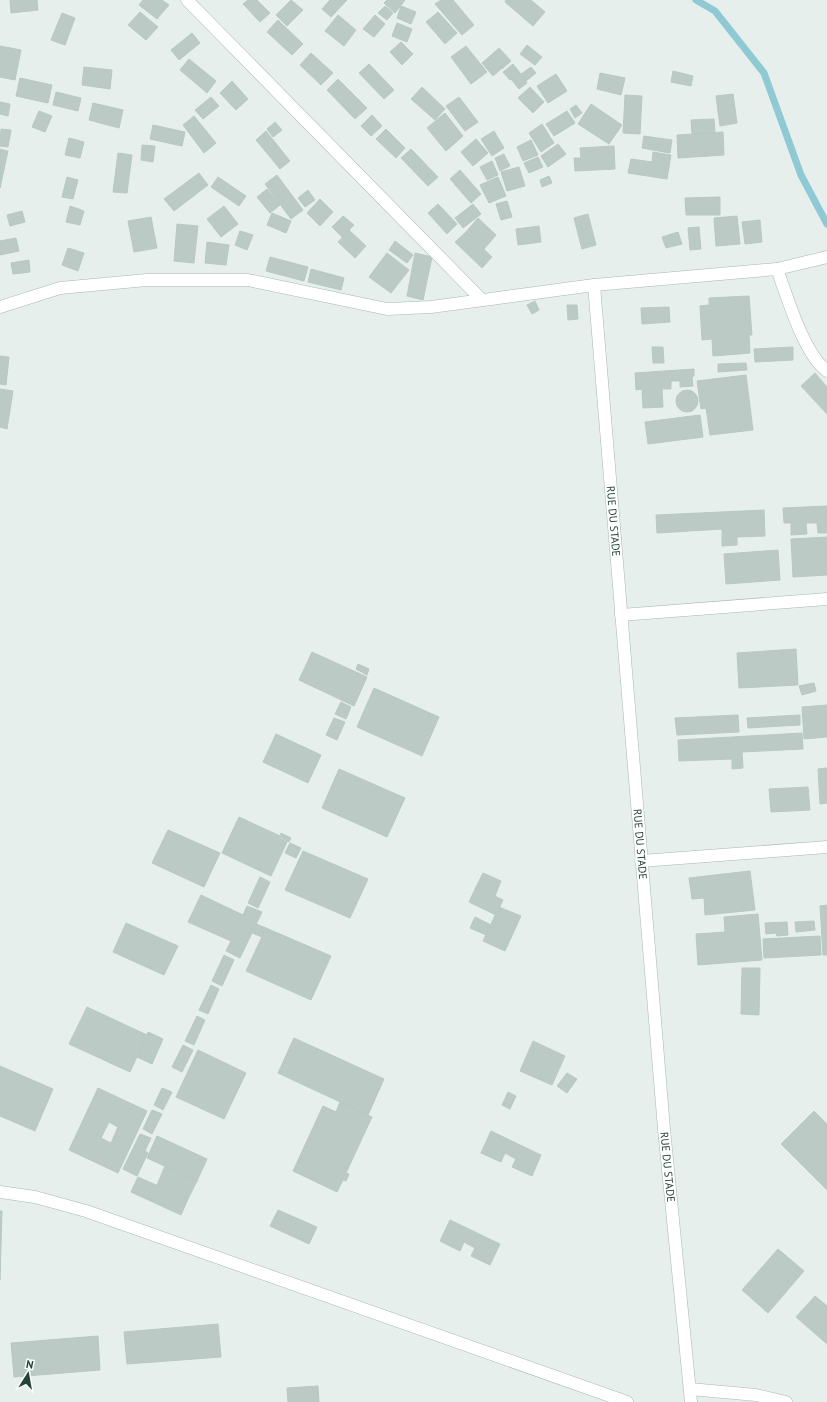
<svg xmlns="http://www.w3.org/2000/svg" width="827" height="1402" font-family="'PT Sans',sans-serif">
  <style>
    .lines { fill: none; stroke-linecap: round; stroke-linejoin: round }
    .stream { stroke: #8ec9d4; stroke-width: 7 }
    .building { fill: #bbcac4; stroke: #b8c9c2; fill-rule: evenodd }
    .minor-casing { stroke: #a8b8b2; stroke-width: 13 }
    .minor { stroke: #fff; stroke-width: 12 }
    .labels { text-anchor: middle; stroke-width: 4; stroke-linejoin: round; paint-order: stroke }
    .street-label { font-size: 11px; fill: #24423a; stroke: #f7fbf9 }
  </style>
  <rect width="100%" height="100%" fill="#e6efeb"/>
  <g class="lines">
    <path class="stream" d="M696 0 715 11 764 73 801 175 827 224"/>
  </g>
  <path class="building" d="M10 0H37L38 10 11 13Z
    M143 0H162L169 5 157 19 139 5Z
    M248 0H257L270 13 260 22 243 4Z
    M291 0 303 10 287 26 276 15Z
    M330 0H347L331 17 322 9Z
    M387 0H405L395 13 384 3Z
    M441 0H453L474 25 462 35 435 4Z
    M506 0H531L545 12 533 26 505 2Z
    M385 6 393 13 387 20 378 13Z
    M401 6 416 12 411 24 397 18Z
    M140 12 158 27 146 40 128 25Z
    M438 12 457 33 445 44 426 22Z
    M62 13 75 18 65 45 51 40Z
    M338 15 356 30 344 46 325 31Z
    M375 15 385 24 374 37 363 29Z
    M278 20 303 44 292 55 267 32Z
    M397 23 412 29 407 42 392 36Z
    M192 33 200 43 179 60 171 50Z
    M401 42 413 54 402 65 390 52Z
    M527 45 542 57 535 65 520 54Z
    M0 46 21 50 15 80 0 77Z
    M466 46 487 72 471 84 451 57Z
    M499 48 511 61 502 69 490 56Z
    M311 53 333 73 321 85 300 65Z
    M490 56 502 68 493 76 482 63Z
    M189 59 216 81 207 93 180 70Z
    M369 64 394 90 384 99 359 73Z
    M513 64 520 73 510 80 503 72Z
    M84 67 112 70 110 89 82 85Z
    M531 67 536 73 526 81 521 74Z
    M673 71 693 76 691 86 671 82Z
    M520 73 527 83 519 89 511 79Z
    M600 73 625 78 621 95 597 89Z
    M556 74 567 91 548 103 537 86Z
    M20 78 52 85 48 103 16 96Z
    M338 79 367 108 355 119 327 90Z
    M232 81 248 99 236 110 220 93Z
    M422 87 445 109 435 120 411 99Z
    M530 87 544 102 533 113 518 98Z
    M56 92 81 98 78 111 53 105Z
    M733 94 737 123 720 126 716 96Z
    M625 95 642 96 640 134 623 133Z
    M211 97 219 106 203 119 195 110Z
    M459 97 478 122 465 131 446 106Z
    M0 102 10 104 8 116 0 114Z
    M93 103 123 110 119 128 89 120Z
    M591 104 622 125 609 144 578 124Z
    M576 105 582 113 575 118 570 109Z
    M39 111 52 116 45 132 32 127Z
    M567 111 575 123 554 136 546 124Z
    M445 113 463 136 446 151 427 128Z
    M372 115 382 126 371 136 361 126Z
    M194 116 216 143 204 153 183 125Z
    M714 119 715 133 692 134 691 120Z
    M275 122 282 130 273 137 267 129Z
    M542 124 554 143 541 152 529 133Z
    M153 125 185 132 182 146 150 139Z
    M1 129 11 130 8 147 0 146Z
    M386 129 405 148 396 158 376 139Z
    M266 131 290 161 280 169 256 140Z
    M494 131 504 148 492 156 481 139Z
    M723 132 724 155 678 158 677 135Z
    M644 136 672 140 670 153 642 148Z
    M69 138 84 142 80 158 65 155Z
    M476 139 488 153 473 166 461 152Z
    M531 140 538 155 523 161 517 147Z
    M558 144 566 154 548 167 541 156Z
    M142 145 155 146 153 162 141 160Z
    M614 146 615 169 575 171 574 158H581L580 148Z
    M0 149 8 151 0 188Z
    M411 149 438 177 428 186 401 158Z
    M653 152 671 155 667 179 628 173 631 159 652 162Z
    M118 153 132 155 127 193 113 192Z
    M504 154 510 166 500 171 495 158Z
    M538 157 543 167 529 173 524 163Z
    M492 161 498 175 487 180 480 167Z
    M519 167 525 186 507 191 501 172Z
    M460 170 481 194 471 203 450 179Z
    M199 173 208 185 174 211 164 199Z
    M277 175 303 210 291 219 265 184Z
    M549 176 552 183 542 187 540 180Z
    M67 177 78 180 73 199 62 197Z
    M218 177 246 196 239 206 211 187Z
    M498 177 506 196 489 203 480 185Z
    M267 189 280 205 270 213 257 197Z
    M308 190 315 200 305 207 298 198Z
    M720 197V215H686L685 198Z
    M320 199 333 212 320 226 307 213Z
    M507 201 512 217 501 220 496 204Z
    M438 204 457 224 447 234 428 213Z
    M473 204 481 214 463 228 455 218Z
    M70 206 84 211 80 225 66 222Z
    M224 206 238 224 221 237 207 219Z
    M22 211 25 222 10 226 7 215Z
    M272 213 291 221 286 233 267 225Z
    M588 214 596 245 582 249 574 218Z
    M343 216 354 225 342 237 332 227Z
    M737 216 740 244 716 246 714 218Z
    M151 217 157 248 134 252 128 221Z
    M478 218 496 235 484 249 466 232Z
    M760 220 762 242 745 244 742 222Z
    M177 224 198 226 194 263 174 261Z
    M539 226 541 242 518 245 516 229Z
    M699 227 701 249 690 250 688 228Z
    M349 230 366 246 355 258 338 242Z
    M240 231 253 235 247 250 235 245Z
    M466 232 492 257 482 268 455 242Z
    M678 232 682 244 666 248 662 237Z
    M16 238 19 251 0 255V241Z
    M395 241 413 255 407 263 389 250Z
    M207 242 229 245 226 265 205 263Z
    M68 248 84 253 78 271 62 265Z
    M387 253 409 270 391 293 369 277Z
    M415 253 432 257 423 300 407 296Z
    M270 257 308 267 304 281 266 271Z
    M29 260 30 272 13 274 11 263Z
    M311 269 344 278 341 290 308 282Z
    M749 296 752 335H749L750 353 713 356 712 339 702 340 700 306 709 305V298Z
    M535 301 539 310 532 314 527 305Z
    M567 305H577L578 319 568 320Z
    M669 307 670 322 642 324 641 308Z
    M652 347H663L664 363H653Z
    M793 347V360L755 362 754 349Z
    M0 356 9 357 6 385 0 384Z
    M746 363 747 370 718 372V364Z
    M694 369V376L692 377 693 386 680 387V381H671V389H662L663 407 643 408 642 389 636 390 635 373Z
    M815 373 827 387V414L801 386Z
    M746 375 753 430 710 435 706 408 701 409 697 381Z
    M0 389 13 391 7 429 0 427Z
    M676 401a11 11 0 1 1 22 0a11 11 0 1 1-22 0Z
    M700 415 703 437 648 444 645 422Z
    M827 506V533H818L817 523H806L807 534 791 535V523H784L783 508Z
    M764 510 765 536 737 537V545L722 546V529L657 533 656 515Z
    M827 537V575L793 577 791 539Z
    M778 550 780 580 726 584 724 554Z
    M796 649 798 685 739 688 737 653Z
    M312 652 367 677 354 706 299 680Z
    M358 664 369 669 367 675 356 669Z
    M814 683 816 691 802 695 799 686Z
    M374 688 439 717 422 756 357 727Z
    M341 702 351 707 346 719 335 714Z
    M827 705V737L804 739 802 707Z
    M738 715 739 732 677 735 675 718Z
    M800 715V725L748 728 747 718Z
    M334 718 345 722 337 740 326 735Z
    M802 733 803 749 742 752 743 768 732 769V759L679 761 678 740Z
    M276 734 321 755 308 783 263 762Z
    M827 768V803L820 804 818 769Z
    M339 769 405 798 387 837 322 808Z
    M808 787 810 810 771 812 769 789Z
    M239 817 280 836 279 838 287 842 271 876 222 853Z
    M168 830 220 853 204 887 152 863Z
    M281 833 291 838 289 842 280 837Z
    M290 843 301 848 296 858 285 853Z
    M303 851 368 879 350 918 285 890Z
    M750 871 755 910 705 915 704 898 692 899 689 878Z
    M483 873 501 881 495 896 476 887Z
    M260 877 270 882 258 908 248 903Z
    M476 887 503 900 496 915 469 902Z
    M201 895 243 915 247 906 262 912 240 958 226 951 231 941 188 922Z
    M827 905V955H823L820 906Z
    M499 907 521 916 505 951 483 941Z
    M758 914 762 960 698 965 696 934 725 932 724 917Z
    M475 917 491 925 486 935 470 928Z
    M814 921 815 930 796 932 795 922Z
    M787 922 788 935 777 936 776 933 766 934 765 923Z
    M126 923 178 946 164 975 113 952Z
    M256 924 266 928 262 937 252 933Z
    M266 928 331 956 311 1000 246 971Z
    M820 936 821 955 764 958 763 939Z
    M224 955 234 960 222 986 212 981Z
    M742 968H760L759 1015 741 1014Z
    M211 985 219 989 208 1014 199 1010Z
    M87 1007 147 1035 130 1072 69 1044Z
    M197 1016 205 1020 194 1045 185 1041Z
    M148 1032 163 1039 152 1064 137 1057Z
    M294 1038 384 1079 368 1115 278 1073Z
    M533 1041 565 1056 552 1085 520 1071Z
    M183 1045 193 1050 182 1072 172 1067Z
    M198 1050 246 1073 224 1119 176 1097Z
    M0 1066 53 1089 35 1131 0 1116Z
    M567 1073 577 1079 567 1093 557 1086Z
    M98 1088 147 1111 118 1173 69 1150ZM109 1122 118 1127 111 1143 101 1138Z
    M162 1088 172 1092 163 1110 154 1105Z
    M508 1092 516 1096 510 1109 502 1105Z
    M340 1102 372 1117 346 1173 349 1174 346 1181 343 1180 337 1192 293 1171 323 1106 336 1112Z
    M152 1110 162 1114 152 1134 143 1129Z
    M814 1111 827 1124V1190L781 1144Z
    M491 1131 541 1155 532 1176 512 1167 516 1159 505 1153 501 1162 481 1153Z
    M140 1134 151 1138 145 1151 148 1153 137 1176 123 1169Z
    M157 1136 207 1159 197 1181 147 1158Z
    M165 1166 197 1181 188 1199 157 1185Z
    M138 1177 188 1199 181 1215 131 1192Z
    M278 1210 317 1227 309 1244 270 1226Z
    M0 1211H2L0 1280Z
    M450 1220 500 1244 490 1265 471 1256 475 1248 464 1242 460 1251 440 1241Z
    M778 1249 804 1271 768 1313 742 1290Z
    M815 1296 827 1306V1344L796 1317Z
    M218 1324 221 1357 127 1364 124 1332Z
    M98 1336 100 1370 14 1377 11 1343Z
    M318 1386 319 1402H288L287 1388Z"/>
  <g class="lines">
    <defs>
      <g id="minor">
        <path d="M187 0 482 300"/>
        <path d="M777 269C787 296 804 355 827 371"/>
        <path id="s1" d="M594 285 664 1129 691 1402"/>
        <path d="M0 307 60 288 147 280H248L387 309 431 307 594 285 777 269 827 257"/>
        <path d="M621 615 827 599"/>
        <path d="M641 861 827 847"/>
        <path d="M0 1192 35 1197 86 1211 627 1402"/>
        <path d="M690 1389 756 1395 786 1402"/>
      </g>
    </defs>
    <use href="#minor" class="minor-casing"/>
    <use href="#minor" class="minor"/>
  </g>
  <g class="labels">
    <g class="street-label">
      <text dy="4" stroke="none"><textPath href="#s1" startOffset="237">RUE DU STADE</textPath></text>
      <text dy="4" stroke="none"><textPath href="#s1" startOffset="561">RUE DU STADE</textPath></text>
      <text dy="4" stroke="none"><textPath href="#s1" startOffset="885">RUE DU STADE</textPath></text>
    </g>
  </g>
  <g transform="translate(28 1374) rotate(11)" stroke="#f7fbf9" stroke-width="3" paint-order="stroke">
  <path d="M0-3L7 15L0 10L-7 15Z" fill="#24423a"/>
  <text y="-6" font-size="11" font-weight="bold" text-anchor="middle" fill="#24423a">N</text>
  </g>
</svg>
